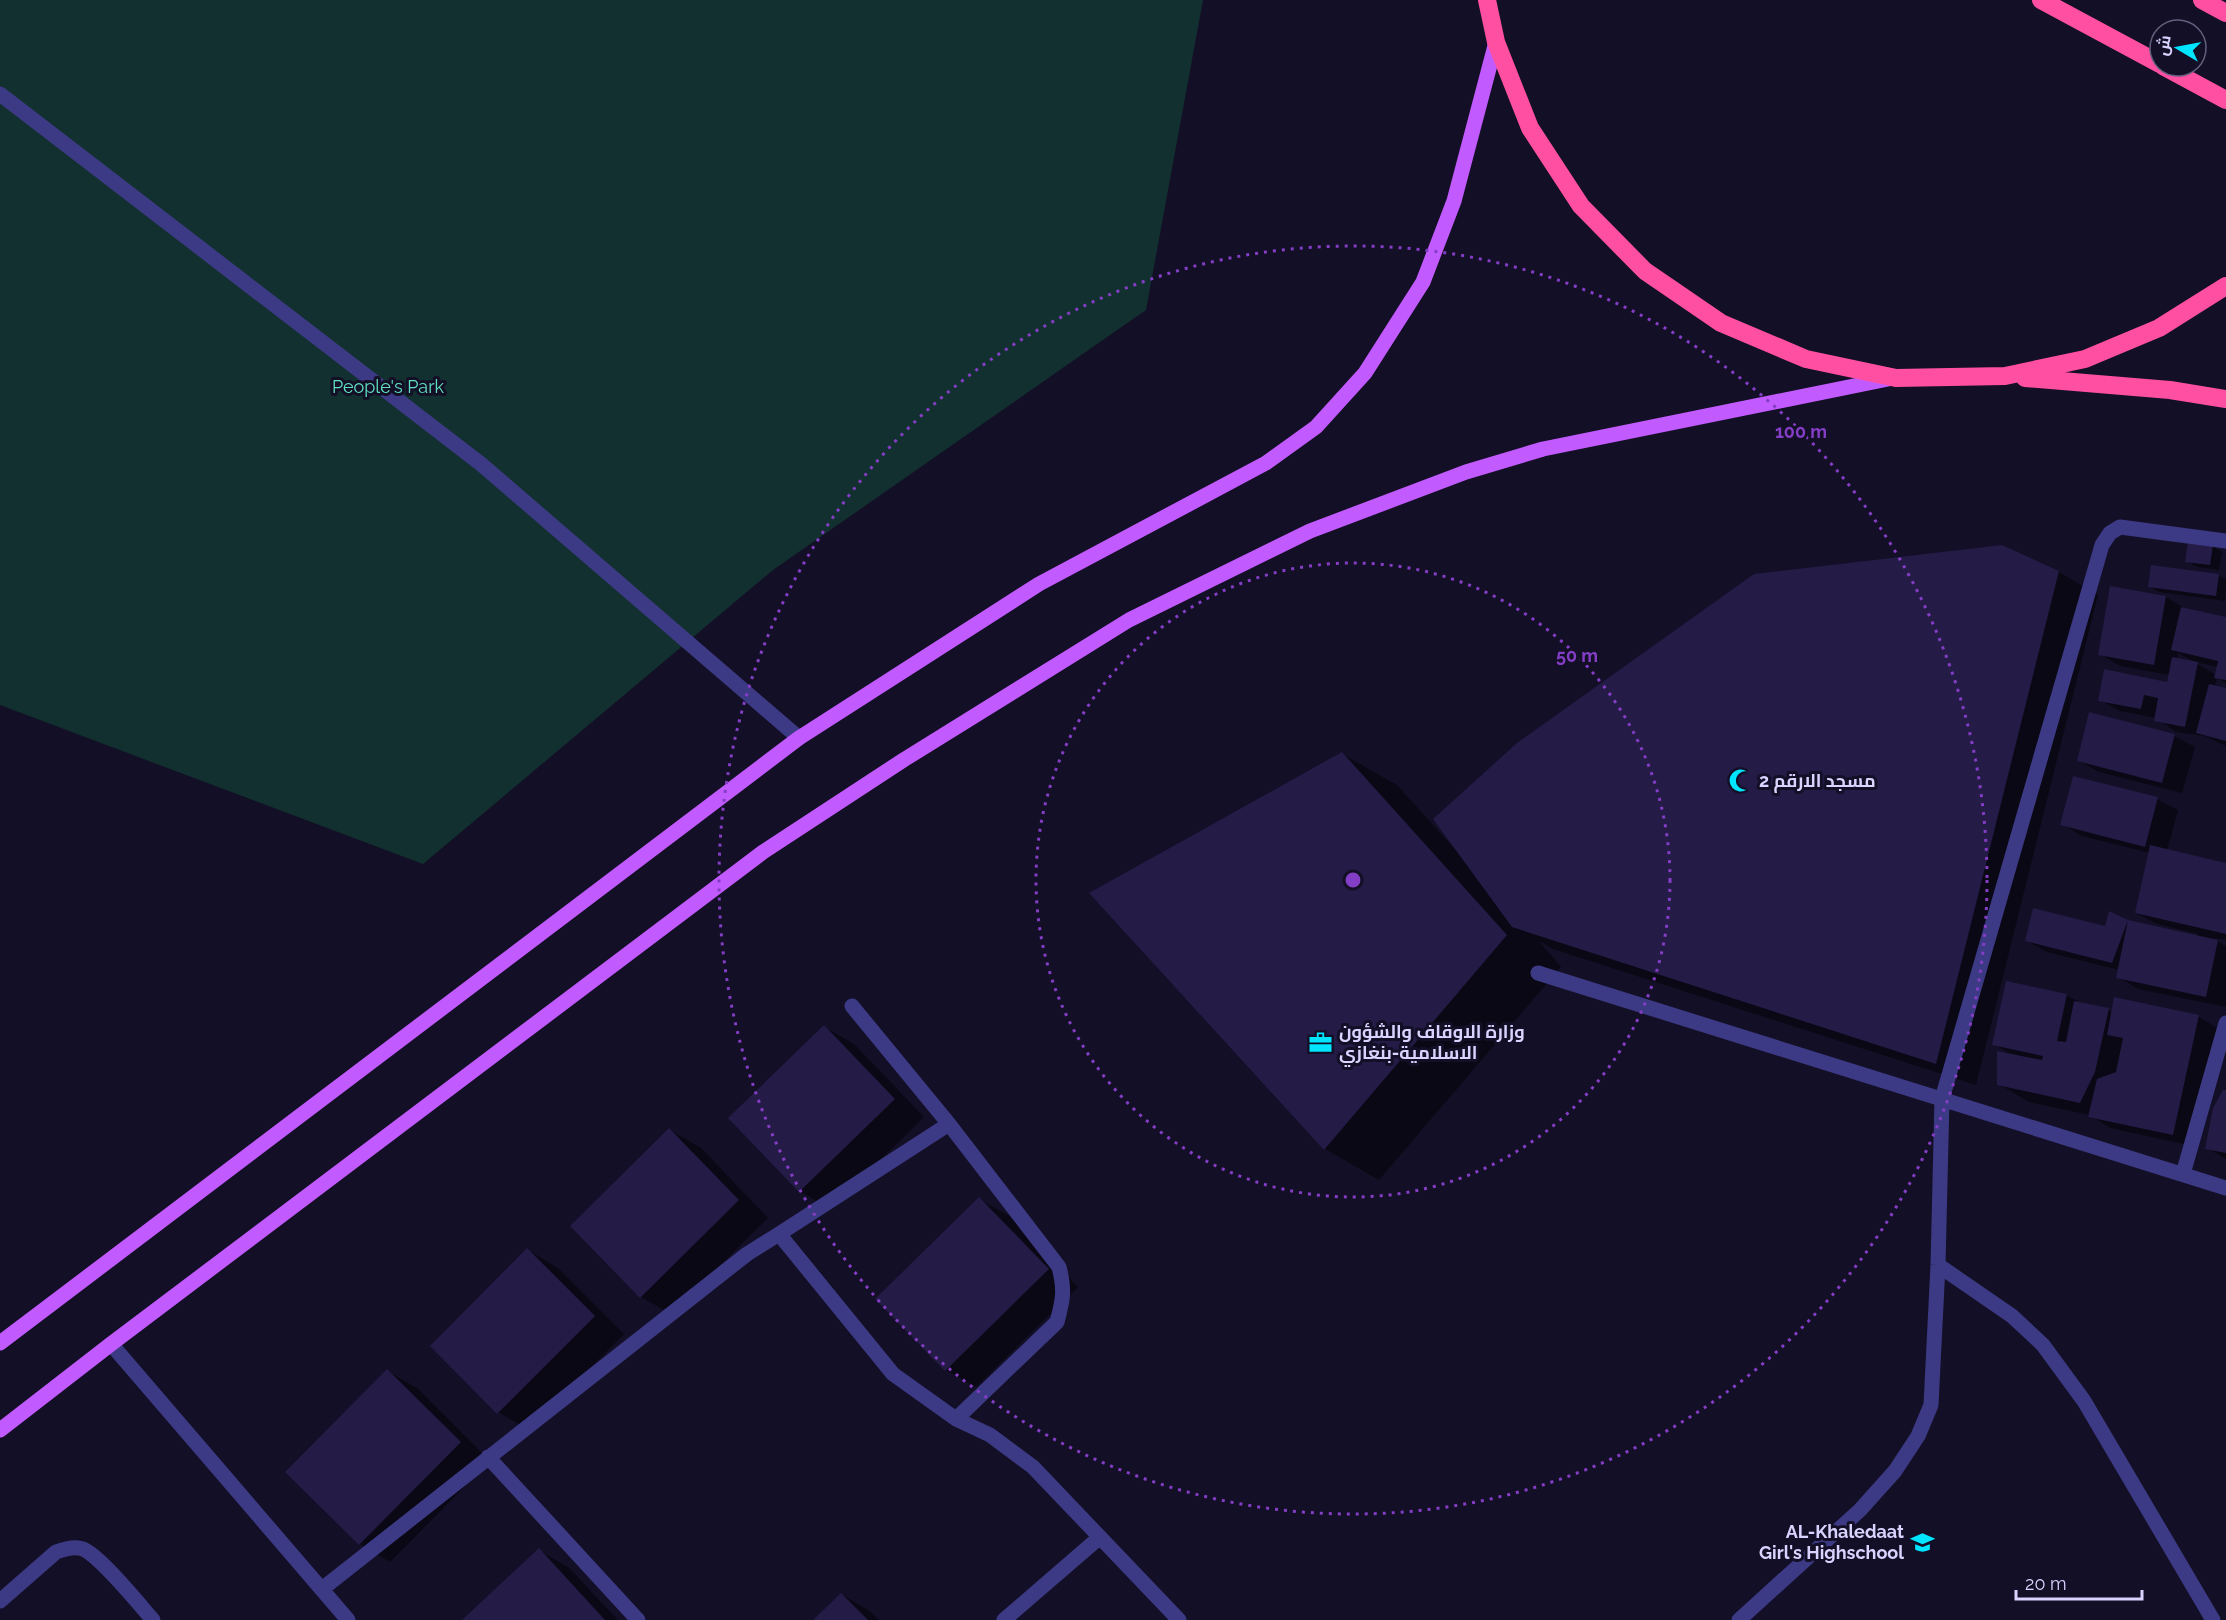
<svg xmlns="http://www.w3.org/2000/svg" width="2226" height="1620" font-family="Raleway,Cairo,sans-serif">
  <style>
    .green { fill: #12302f }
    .shadow { fill: #0007; fill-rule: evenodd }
    .building { fill: #241b47 }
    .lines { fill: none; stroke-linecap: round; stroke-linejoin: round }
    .lane { stroke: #3d3a85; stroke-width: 15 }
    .street { stroke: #3d3a85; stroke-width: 15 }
    .primary { stroke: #c25bff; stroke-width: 15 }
    .highway { stroke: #ff4fa3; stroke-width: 18 }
    .ring { fill: none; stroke: #843dc5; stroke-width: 3; stroke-dasharray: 3 6 }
    .labels { text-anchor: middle; stroke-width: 6; stroke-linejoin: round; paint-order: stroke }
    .park-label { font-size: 18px; fill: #5fe0c0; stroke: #130f26 }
    .poi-label { font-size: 18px; font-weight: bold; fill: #d9d4ff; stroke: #130f26; text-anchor: start }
    .centre { fill: #843dc5; stroke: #130f26; stroke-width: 3 }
    .ring-label { font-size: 18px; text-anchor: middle; font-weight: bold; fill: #843dc5; stroke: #130f26; stroke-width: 6; stroke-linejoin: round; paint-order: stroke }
  </style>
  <rect width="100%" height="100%" fill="#130f26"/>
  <path class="green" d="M0 0H1203L1146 310 773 570 423 864 0 705Z"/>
  <path class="shadow" d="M2212 546 2222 552 2219 570 2197 567 2187 561Z
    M2002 547 2059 572 2098 595 1976 1085 1553 949 1538 940 1561 967 1379 1180 1325 1149 1342 754 1397 785 1452 846Z
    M2218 575 2226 580 2225 601 2159 592 2150 586Z
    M2112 588 2166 597 2186 609 2226 619V683L2217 678 2215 687 2226 690V746L2205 736 2176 732 2156 718 2120 711 2100 700 2168 683 2170 675 2120 666 2100 654ZM2178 653 2195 662 2218 667 2216 675 2196 663 2177 660Z
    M2174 736 2195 747 2182 793 2099 772 2079 761Z
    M2157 799 2178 810 2167 851 2226 864V940L2212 938 2226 946V1007L2138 989 2118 977 2119 970 2047 952 2027 941 2106 928 2127 922 2197 937 2198 934 2157 924 2136 913 2150 853 2082 836 2062 824Z
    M2066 995 2081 1003 2113 1012 2115 999 2199 1017 2219 1029 2193 1146 2110 1128 2090 1115 2029 1102 1999 1084 2014 1056 1994 1044Z
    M824 1027 854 1044 924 1117 830 1209 800 1191 730 1118Z
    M2226 1091V1159L2207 1148Z
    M669 1130 700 1147 768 1218 671 1314 641 1297Z
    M979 1199 1009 1216 1078 1287 976 1387 946 1370 877 1299Z
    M528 1250 558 1268 624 1334 529 1430 498 1412Z
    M387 1371 417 1388 490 1461 390 1562 360 1544 287 1472Z
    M539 1550 569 1568 618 1620H464Z
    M841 1594 871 1612 879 1620H815Z"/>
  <path class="building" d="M2188 541 2213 545 2210 565 2185 562Z
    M2002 545 2059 571 1936 1064 1512 927 1433 819 1517 743 1754 574Z
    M2151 565 2219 574 2216 596 2148 587Z
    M2110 586 2166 596 2154 665 2098 655Z
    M2181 607 2226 617V680L2214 678 2218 661 2171 650Z
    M2172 657 2198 662 2185 727 2154 721 2158 698 2144 695 2141 709 2098 701 2104 669 2167 682Z
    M2209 684 2226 688V741L2196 733Z
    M2089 712 2175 734 2162 783 2077 761Z
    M1342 752 1507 935 1324 1150 1089 893Z
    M2073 776 2158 797 2145 847 2060 825Z
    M2150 845 2226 863V934L2135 913Z
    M2033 908 2105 926 2109 911 2128 920 2218 940 2206 997 2116 978 2128 920 2112 963 2025 941Z
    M2006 981 2067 994 2057 1041 2066 1042 2074 1001 2109 1008 2095 1072 2080 1103 1997 1085V1051L2042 1060 2043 1056 1992 1045Z
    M2114 997 2199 1015 2173 1135 2088 1117 2097 1079 2116 1072 2123 1038 2107 1035Z
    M824 1025 895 1099 799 1192 728 1118Z
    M2223 1090H2226V1153L2205 1149 2213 1108Z
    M669 1128 739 1200 640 1298 570 1226Z
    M979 1197 1049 1269 945 1371 875 1299Z
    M527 1248 595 1316 497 1414 430 1346Z
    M387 1369 461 1442 359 1545 285 1472Z
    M539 1548 605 1620H462Z
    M841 1593 868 1620H813Z"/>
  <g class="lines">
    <path class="lane" d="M0 94 481 464 799 738"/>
    <path class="street" d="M1538 973 2226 1188
      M852 1006 949 1124 1059 1267C1065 1290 1063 1300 1057 1322L956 1419
      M2183 1174 2226 1023
      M779 1234 949 1124
      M1938 1265 2012 1316 2043 1345 2084 1401 2213 1620
      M111 1344 348 1620
      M488 1457 638 1620
      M322 1589 747 1254 779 1234 893 1374 956 1419 990 1435 1033 1467 1179 1620
      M0 1601 56 1552C64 1549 75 1546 83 1549 100 1556 139 1604 153 1620
      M1004 1620 1100 1537
      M1739 1620 1860 1510 1895 1471 1918 1436 1931 1405 1938 1265 1942 1099 2102 545 2110 533 2120 527 2226 541"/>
    <path class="primary" d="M0 1343 799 738 1039 584 1266 463 1316 427 1365 373 1423 282 1454 201 1496 42
      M0 1430 111 1344 763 852 905 759 1129 620 1310 531 1466 472 1543 449 1893 378"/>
    <path class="highway" d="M1487 0 1496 42 1530 128 1581 206 1645 271 1721 323 1806 359 1896 378 2005 376 2085 359 2159 328 2226 286
      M2041 0 2160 64
      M2202 0 2226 13
      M2163 66 2226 100
      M2025 378 2170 390 2226 399"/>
  </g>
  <g class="ring">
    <circle cx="1353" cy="880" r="317"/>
    <circle cx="1353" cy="880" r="634"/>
  </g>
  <defs>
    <symbol id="mosque-bare" viewBox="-9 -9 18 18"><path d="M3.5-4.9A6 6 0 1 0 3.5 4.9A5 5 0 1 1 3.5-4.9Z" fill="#00e5ff" stroke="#130f26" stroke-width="2.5" paint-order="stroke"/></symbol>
    <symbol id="office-bare" viewBox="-9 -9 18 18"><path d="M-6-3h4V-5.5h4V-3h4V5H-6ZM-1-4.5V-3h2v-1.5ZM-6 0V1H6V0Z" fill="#00e5ff" stroke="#130f26" stroke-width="2.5" paint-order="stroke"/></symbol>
    <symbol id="school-bare" viewBox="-9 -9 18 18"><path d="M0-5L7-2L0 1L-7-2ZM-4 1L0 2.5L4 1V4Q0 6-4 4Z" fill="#00e5ff" stroke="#130f26" stroke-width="2.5" paint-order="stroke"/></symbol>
  </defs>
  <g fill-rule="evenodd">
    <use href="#mosque-bare" x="1724" y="764" width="33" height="33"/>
    <use href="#office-bare" x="1304" y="1026" width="33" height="33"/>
    <use href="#school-bare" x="1906" y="1526" width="33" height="33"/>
  </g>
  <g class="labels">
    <g class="park-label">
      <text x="388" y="393">People's Park</text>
    </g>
    <g class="poi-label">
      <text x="1759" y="787">مسجد الارقم 2</text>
      <text x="1339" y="1038">وزارة الاوقاف والشؤون<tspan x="1339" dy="21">الاسلامية-بنغازي</tspan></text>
      <text x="1904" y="1538" text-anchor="end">AL-Khaledaat<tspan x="1904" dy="21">Girl's Highschool</tspan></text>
    </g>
  </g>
  <circle cx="1353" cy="880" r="9" class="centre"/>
  <g class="ring-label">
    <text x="1801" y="438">100 m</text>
    <text x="1577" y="662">50 m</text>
  </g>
  <g transform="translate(2178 48) rotate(280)"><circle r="28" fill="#130f26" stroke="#625e7d" stroke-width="1.5"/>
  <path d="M0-4.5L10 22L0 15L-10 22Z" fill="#00e5ff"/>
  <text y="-9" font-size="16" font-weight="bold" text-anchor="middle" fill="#d9d4ff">ش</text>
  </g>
  <path d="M2016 1590v9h126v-9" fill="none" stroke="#d9d4ff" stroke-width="3"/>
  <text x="2025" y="1590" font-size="18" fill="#d9d4ff" stroke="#130f26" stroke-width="4.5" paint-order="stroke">20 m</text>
</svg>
